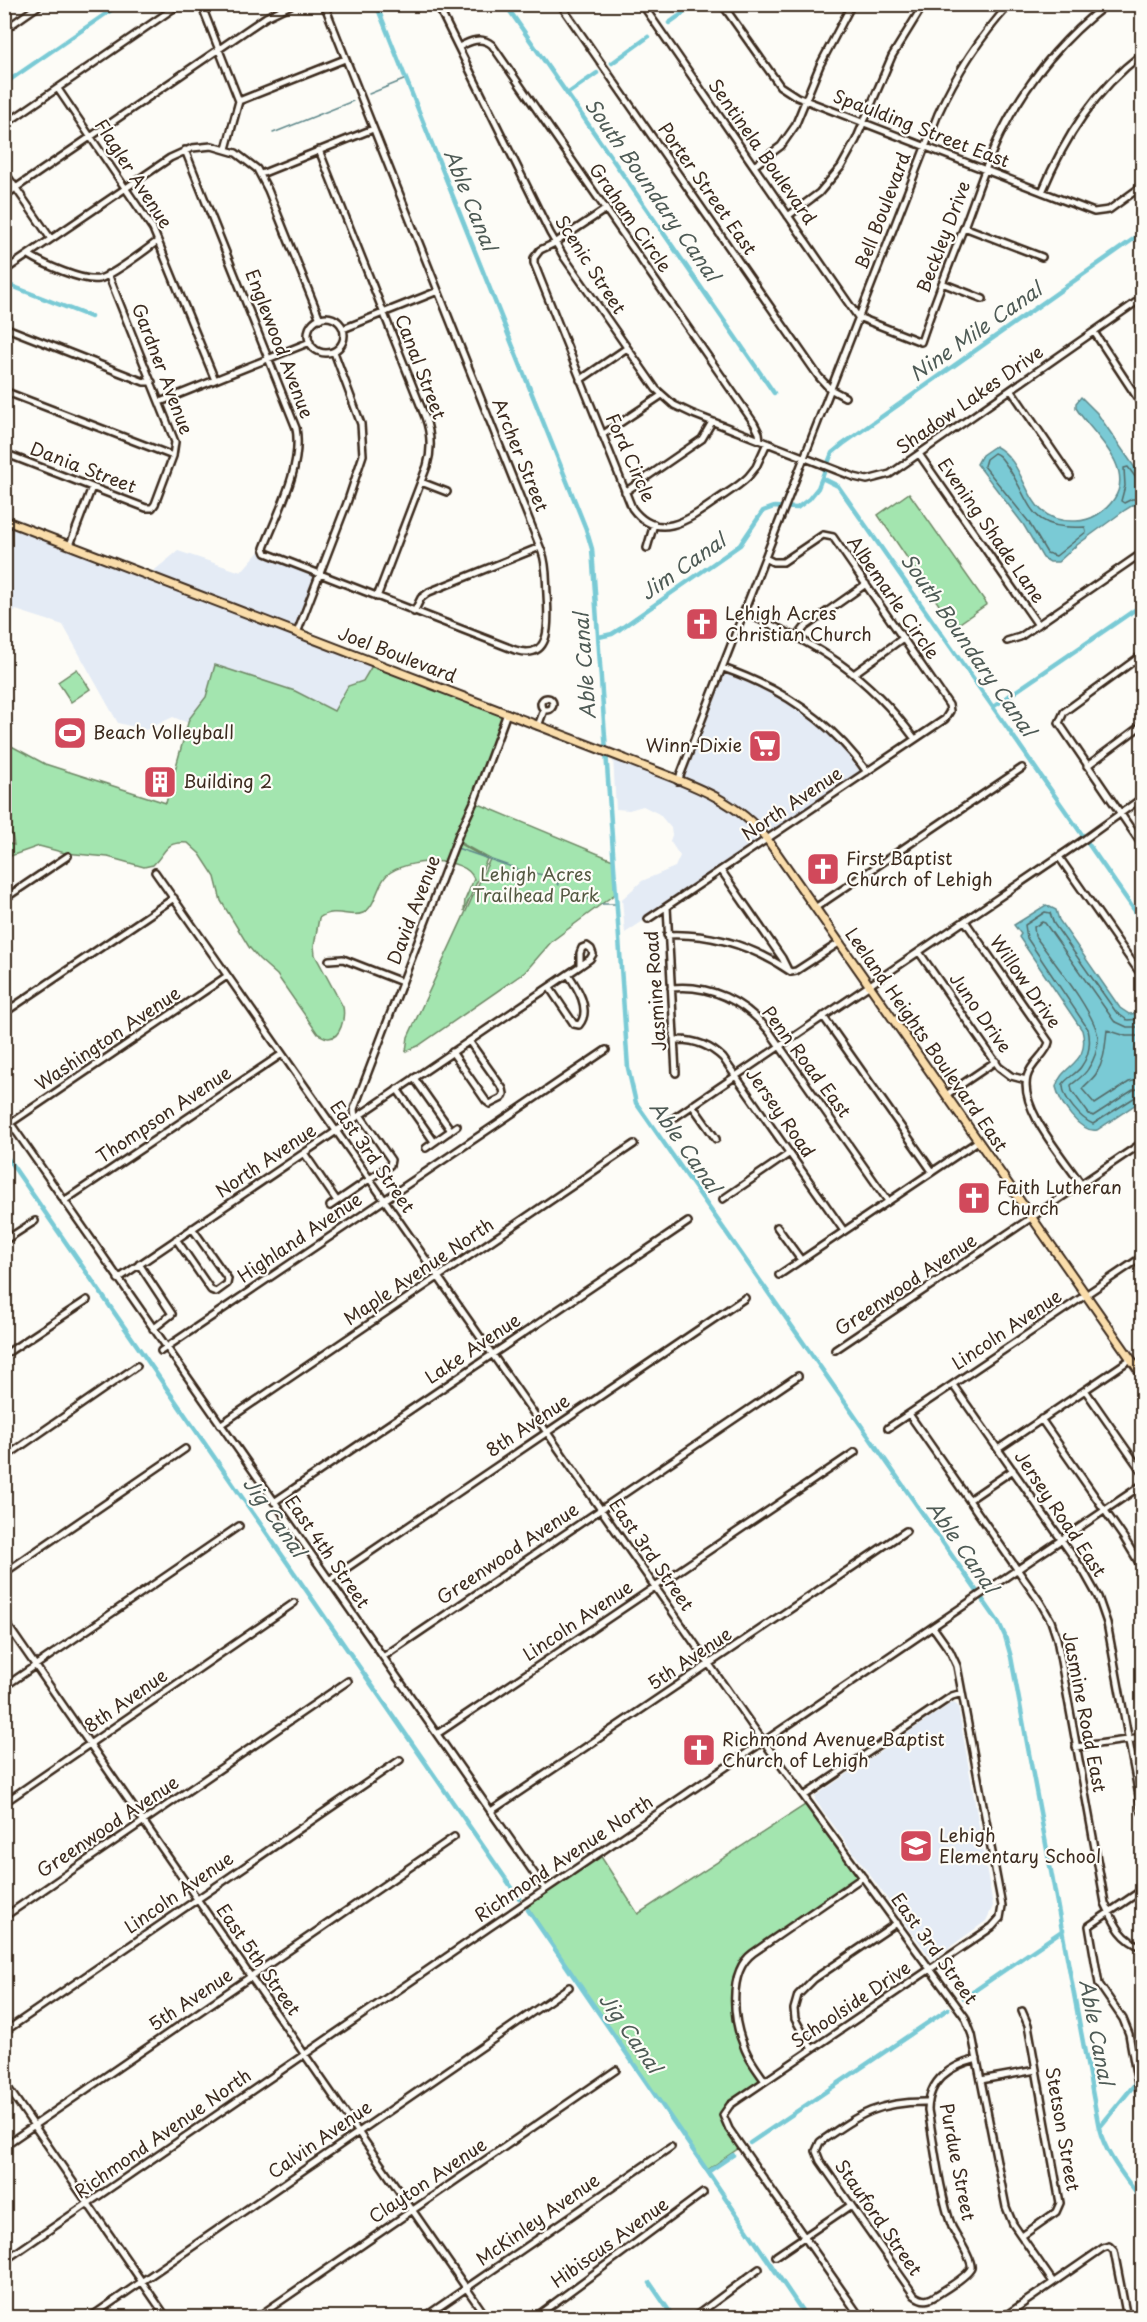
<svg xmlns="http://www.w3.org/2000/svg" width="1147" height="2322" font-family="'Playpen Sans',sans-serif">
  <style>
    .built { fill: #e4ebf5 }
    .green { fill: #a3e5af; stroke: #6f8866; stroke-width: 1.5 }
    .water { fill: #7acad5; stroke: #618a8c; stroke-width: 1.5 }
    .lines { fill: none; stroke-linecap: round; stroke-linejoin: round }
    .shore { stroke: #546a67; stroke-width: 1.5 }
    .stream { stroke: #618a8c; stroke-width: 1.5 }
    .canal { stroke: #7acad5; stroke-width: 4.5 }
    .minor-casing { stroke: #3b2a1e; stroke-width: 10 }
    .major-casing { stroke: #3b2a1e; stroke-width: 11 }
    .minor { stroke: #fdfcf7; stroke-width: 5 }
    .major { stroke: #faddab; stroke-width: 7 }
    .labels { text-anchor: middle; stroke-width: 4.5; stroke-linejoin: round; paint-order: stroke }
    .street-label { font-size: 18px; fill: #3b2a1e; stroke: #fdfcf7 }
    .poi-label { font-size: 18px; fill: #3b2a1e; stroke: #fdfcf7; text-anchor: start }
    .park-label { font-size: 18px; fill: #555942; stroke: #fdfcf7 }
    .water-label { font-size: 20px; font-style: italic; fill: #4e5a55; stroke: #fdfcf7 }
  </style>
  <rect width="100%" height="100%" fill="#fdfcf7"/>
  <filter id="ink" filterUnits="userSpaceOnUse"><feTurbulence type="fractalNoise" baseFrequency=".0167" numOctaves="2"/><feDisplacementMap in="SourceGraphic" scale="12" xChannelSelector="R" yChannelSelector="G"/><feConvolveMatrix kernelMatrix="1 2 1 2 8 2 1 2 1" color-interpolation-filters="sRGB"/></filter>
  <g filter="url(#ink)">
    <path class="built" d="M5 522 373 664 363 681 348 686 334 711 295 691 215 665 206 697 188 723 173 717 146 730 118 723 63 625 16 610 5 616Z
      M262 548 320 571 298 630 124 563 151 573 178 551 241 572Z
      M726 668 805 707 867 769 769 838 738 807 713 792 682 779Z
      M613 757 704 794 744 818 765 840 625 933 622 899 642 881 675 867 680 856 670 841 672 835 671 828 659 814 643 806 629 810 616 809Z
      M954 1703 958 1706 993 1906 986 1921 932 1960 815 1800V1796L950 1704Z"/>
    <path class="green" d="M909 493 987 604 954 627 878 515Z
      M373 664 503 715 456 842 487 859 464 911 465 900 474 879C465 854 404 859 387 875 377 884 376 907 363 913 350 919 336 906 319 918L314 946 315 955 343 1007C345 1017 341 1039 328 1038 324 1038 321 1035 318 1034L277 975 259 959 249 947 221 901 215 877 200 854 188 843C164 841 167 852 153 865L144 867 108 857 65 853 39 846 5 858V843L14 845 12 835H5L4 742 45 764 166 803 189 719 206 697 215 665 295 691 334 711 348 686 363 681Z
      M77 669 90 689 71 702 58 682Z
      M474 802 613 860 615 894 552 941 525 972 418 1046 406 1051 408 1037 490 859 457 841Z
      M808 1803 861 1876 753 1950 741 1962 733 1977 734 2011 737 2029 762 2081 722 2111C719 2124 732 2137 739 2148L706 2171 526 1905 600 1855 638 1914Z"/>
    <path class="water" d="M1081 397 1097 413 1142 478V504L1133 505 1125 510 1077 545 1058 562H1050L1043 558 1023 524 977 464 982 455 995 446C1032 465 1020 524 1076 521 1091 521 1106 511 1114 499 1136 466 1090 432 1076 408V403Z
      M1046 905 1056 910 1059 920 1120 1008 1129 1014 1142 1013V1100L1097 1130C1079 1133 1060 1103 1056 1087 1061 1064 1091 1065 1082 1030L1019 937 1021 934 1014 925Z"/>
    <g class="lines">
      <path class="shore" d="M994 453C1001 455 1003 461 1007 466 1033 503 1026 531 1085 527L1086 532 1056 556 1047 553 1028 521 984 466 986 459Z
        M1142 480 1136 478 1128 467 1124 468 1125 486 1121 501 1124 503 1132 499H1142
        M1142 1019 1127 1020 1116 1012 1054 924 1050 913 1045 912 1025 925 1027 938 1088 1029C1091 1042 1089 1056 1081 1067 1076 1074 1068 1077 1063 1084 1062 1098 1081 1119 1093 1124L1137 1096 1142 1095
        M1142 1027H1127L1114 1021 1045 923 1042 922 1034 927 1035 936C1050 957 1097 1015 1098 1038 1098 1049 1094 1060 1088 1069 1084 1076 1077 1080 1071 1085L1072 1091 1089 1114 1093 1116 1133 1090 1142 1088
        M1142 1036H1126L1107 1030C1105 1046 1105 1060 1096 1074 1092 1080 1086 1084 1082 1089L1095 1104 1129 1082 1142 1079"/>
      <path class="stream" d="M369 94 406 79
        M273 133 353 101
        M457 848 512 867
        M516 869 552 877 559 885
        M566 890 595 902
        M601 904H616"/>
      <path class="canal" d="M376 4 586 529 592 549 628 1068 636 1103 999 1623 1005 1636 1011 1657 1099 2128C1106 2156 1126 2178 1142 2201
        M505 4 774 393
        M669 23 696 4
        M612 63 648 37
        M4 84 120 4
        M567 94 597 73
        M4 283 91 317
        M828 463 832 453 843 444 1142 233
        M822 478 838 486 1083 836
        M599 637 612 634 620 629 740 545 763 511 774 507 797 508 809 499 818 488 825 470
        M993 707 1142 605
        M1087 842 1142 921
        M4 1153 519 1898
        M528 1910 708 2172 733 2155
        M964 1998 1063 1930
        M1141 2077 1142 2074
        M1099 2128 1135 2084
        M750 2143 948 2009
        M708 2172 807 2318
        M650 2283 674 2318"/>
      <defs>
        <path id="minor" d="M201 4 239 101 226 149
          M437 4 550 233 564 257 656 389 674 405 693 414 854 477 867 480 890 474 1142 298
          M560 4 819 377 830 389 845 397
          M642 4 858 317 921 342C934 303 949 265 964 227 976 196 986 163 1001 133 1026 83 1063 38 1107 4
          M722 4 780 86 797 97 1094 212 1109 210 1142 186
          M4 30 41 4
          M459 47C470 41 481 36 492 45L754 423 759 433 760 440
          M58 89 153 229 215 380
          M239 101 345 59
          M4 125 180 4
          M185 150 296 428C303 467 278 512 264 548L266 553 515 650C554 662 548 618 547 594 546 580 547 565 542 552L324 4
          M319 150 425 417C431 433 432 449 427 466L377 597
          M754 166 781 146 795 126 820 65 852 4
          M4 171 51 239
          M261 174 373 129
          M1042 192C1065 137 1095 90 1142 54
          M4 196 266 17 293 4
          M606 209 555 243 540 250 534 258V263L632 508C657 542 687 521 714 502 725 494 738 487 748 477L756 467 767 443
          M788 216 819 193 841 167 856 140 892 56 924 4
          M964 227 1042 257
          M29 255C43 264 83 282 99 279 114 275 145 250 158 241
          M4 271 170 158 192 148 212 146 236 153 257 169 268 190 320 319
          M942 283 983 299
          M308 335a18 18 0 1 1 36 0a18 18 0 1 1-36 0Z
          M4 327 144 382H152
          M343 329 438 291
          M1094 332 1142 405
          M580 380 627 348
          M1011 390 1070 476
          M4 391 173 456
          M160 402 310 342
          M602 435 662 395
          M4 453 146 508H152L155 504 173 456 175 442 108 274
          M919 454 1038 625
          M421 482 447 492
          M625 492 702 439 712 422
          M70 545 92 487
          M647 548 654 524
          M414 612 421 598 429 592 540 547
          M744 613C817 643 867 674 915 739
          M297 633 347 503 363 455 361 424 334 352
          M798 636 805 627 866 584
          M1007 641 1020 637 1142 553
          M1142 655 1064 712 1059 723 1142 845
          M723 668C781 688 831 721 867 772
          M855 673 903 638
          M541 704a6 6 0 1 1 12 0a6 6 0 1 1-12 0Z
          M538 726 544 710
          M1087 766 1142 725
          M678 781 938 114C956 74 980 37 1010 4
          M1059 857 1142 976
          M721 870 782 958 787 968
          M155 872 753 1727 965 2017 972 2035 1006 2207 1013 2224 1053 2282
          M4 899 68 856
          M667 907 676 1073
          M815 908 1022 768
          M648 919 945 719 950 711 949 705 833 537 823 535 783 562H773L765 558
          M965 921 1049 1042C1047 1054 1031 1062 1027 1077 1019 1109 1064 1158 1081 1184
          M667 935C712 933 753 946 791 972L796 971 839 943
          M587 946 591 949 593 954 590 959 580 966V953L582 948Z
          M919 952 999 1067 1011 1076 1026 1080
          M329 960 343 959 402 982
          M549 987 574 1024 579 1025C592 1010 577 987 568 974
          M671 988C710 984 744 1001 769 1031L888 1201
          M4 1013 174 898
          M823 1016 932 1171
          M674 1040C693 1039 709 1044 723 1058L844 1231
          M452 1052 486 1101 490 1104 502 1098 504 1094 503 1089 469 1041
          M414 1078 450 1129 449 1132
          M397 1089 433 1140 436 1141
          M946 1095 996 1061
          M692 1105 716 1139
          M4 1116 6 1126 13 1127 545 1889
          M355 1118 354 1109 459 834 474 802 507 713
          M671 1120 1085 839 1142 798
          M6 1126 227 976
          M426 1148 457 1126
          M304 1153 337 1201
          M723 1199 790 1153
          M64 1201 282 1054
          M330 1206 390 1165 391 1160 360 1115
          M777 1227 801 1260
          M176 1239 211 1290 216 1292 227 1284 228 1279 192 1228
          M4 1241 35 1221
          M139 1264 172 1314 153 1329
          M779 1275 978 1141
          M118 1279 580 966
          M835 1350 1142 1143
          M161 1351 606 1050
          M4 1355 87 1300
          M953 1385 1084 1572 1098 1597 1107 1623 1142 1812
          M1085 1390 1142 1472
          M909 1414 1040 1602 1051 1621 1057 1639 1105 1903C1114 1922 1120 1939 1142 1947
          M1041 1419 1124 1538 1142 1568
          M220 1425 634 1144
          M888 1428 1142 1257
          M998 1449 1131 1359
          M4 1458 137 1366
          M969 1500 1013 1470
          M274 1502 688 1222
          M4 1573 185 1449
          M329 1580 745 1298
          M4 1620 487 2318
          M383 1657 798 1376
          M4 1687 239 1526
          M437 1734 855 1452
          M1076 1747 1134 1739 1142 1734
          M804 1796 952 1696 962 1693
          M4 1803 294 1603
          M491 1811 906 1531
          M1142 1890 1089 1926 1099 1984 1123 2019 1129 2034 1142 2107
          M4 1917 348 1681
          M4 2032 400 1760
          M812 2049 795 2019 794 2009 798 1995 814 1979 897 1923
          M981 2080 1036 2070
          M765 2081C758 2071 750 2061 745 2049 733 2022 727 1972 753 1953L863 1877
          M4 2082 167 2318
          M929 2102C878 2101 860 2114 820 2142L816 2151 820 2161 914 2295C923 2302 929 2301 938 2294 946 2289 968 2276 971 2268 973 2261 956 2235 952 2227 940 2196 934 2143 928 2110 929 2079 950 2066 977 2059
          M4 2146 454 1837
          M1022 2236 1056 2212 1060 2203 1028 2025 1022 2011
          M776 2256 851 2205
          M4 2261 490 1927 1142 1485
          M89 2318 569 1987
          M256 2318 616 2070
          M423 2318 671 2147
          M534 2318 703 2193
          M693 2318 759 2269
          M861 2318 729 2129 723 2115 730 2105 992 1927 1000 1918 1002 1906 957 1666 950 1651 933 1627
          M1002 2318 1103 2248 1109 2246 1114 2251 1127 2318"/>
        <path id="major" d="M4 520 625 759C676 780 732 794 767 839L1142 1375"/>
      </defs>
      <use href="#minor" class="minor-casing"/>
      <use href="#major" class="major-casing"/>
      <use href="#minor" class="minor"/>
      <use href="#major" class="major"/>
    </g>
  </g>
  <defs>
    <symbol id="church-square" viewBox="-11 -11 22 22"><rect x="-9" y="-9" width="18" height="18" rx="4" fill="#d1495b" stroke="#fdfcf7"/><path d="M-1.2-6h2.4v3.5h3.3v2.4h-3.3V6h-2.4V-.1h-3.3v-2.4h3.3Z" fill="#fff"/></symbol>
    <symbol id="stadium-square" viewBox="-11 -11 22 22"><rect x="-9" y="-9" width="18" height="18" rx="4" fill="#d1495b" stroke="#fdfcf7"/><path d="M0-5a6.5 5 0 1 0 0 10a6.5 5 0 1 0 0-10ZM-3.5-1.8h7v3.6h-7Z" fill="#fff"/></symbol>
    <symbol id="supermarket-square" viewBox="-11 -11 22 22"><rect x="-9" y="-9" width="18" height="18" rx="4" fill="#d1495b" stroke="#fdfcf7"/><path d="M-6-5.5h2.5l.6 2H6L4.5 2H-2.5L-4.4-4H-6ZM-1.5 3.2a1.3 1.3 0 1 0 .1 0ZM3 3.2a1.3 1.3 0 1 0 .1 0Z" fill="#fff"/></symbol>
    <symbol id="building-square" viewBox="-11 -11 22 22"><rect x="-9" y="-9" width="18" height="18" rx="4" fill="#d1495b" stroke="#fdfcf7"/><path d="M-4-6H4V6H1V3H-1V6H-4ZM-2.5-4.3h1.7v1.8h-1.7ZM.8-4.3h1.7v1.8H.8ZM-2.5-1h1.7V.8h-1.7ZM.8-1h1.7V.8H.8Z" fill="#fff"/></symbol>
    <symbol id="school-square" viewBox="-11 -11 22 22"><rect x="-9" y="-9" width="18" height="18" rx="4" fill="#d1495b" stroke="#fdfcf7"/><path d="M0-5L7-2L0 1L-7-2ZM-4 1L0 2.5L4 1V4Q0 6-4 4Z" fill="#fff"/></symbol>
  </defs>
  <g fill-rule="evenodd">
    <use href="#church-square" x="683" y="605" width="38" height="38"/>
    <use href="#stadium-square" x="51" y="714" width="38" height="38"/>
    <use href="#supermarket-square" x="746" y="727" width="38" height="38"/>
    <use href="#building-square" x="141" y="763" width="38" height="38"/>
    <use href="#church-square" x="804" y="850" width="38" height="38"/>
    <use href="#church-square" x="955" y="1179" width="38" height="38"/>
    <use href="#church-square" x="680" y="1731" width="38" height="38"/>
    <use href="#school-square" x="897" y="1827" width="38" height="38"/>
  </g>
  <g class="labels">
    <g class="street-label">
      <text transform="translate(921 129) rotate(21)" y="6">Spaulding Street East</text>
      <text transform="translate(762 152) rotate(55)" y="6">Sentinela Boulevard</text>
      <text transform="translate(133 174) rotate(57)" y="6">Flagler Avenue</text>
      <text transform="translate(707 189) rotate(55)" y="6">Porter Street East</text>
      <text transform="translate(883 211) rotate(-69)" y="6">Bell Boulevard</text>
      <text transform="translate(630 218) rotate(55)" y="6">Graham Circle</text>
      <text transform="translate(944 237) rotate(-69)" y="6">Beckley Drive</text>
      <text transform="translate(590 265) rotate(57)" y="6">Scenic Street</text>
      <text transform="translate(279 344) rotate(69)" y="6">Englewood Avenue</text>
      <text transform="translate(420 367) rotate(69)" y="6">Canal Street</text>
      <text transform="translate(162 369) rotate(69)" y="6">Gardner Avenue</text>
      <text transform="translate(970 400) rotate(-35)" y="6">Shadow Lakes Drive</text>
      <text transform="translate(520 455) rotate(68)" y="6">Archer Street</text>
      <text transform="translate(630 458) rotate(66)" y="6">Ford Circle</text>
      <text transform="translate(83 468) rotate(21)" y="6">Dania Street</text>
      <text transform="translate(991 531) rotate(55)" y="6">Evening Shade Lane</text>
      <text transform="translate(893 598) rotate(55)" y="6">Albemarle Circle</text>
      <text transform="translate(397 655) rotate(21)" y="6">Joel Boulevard</text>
      <text transform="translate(792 804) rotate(-34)" y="6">North Avenue</text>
      <text transform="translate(414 910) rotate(-69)" y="6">David Avenue</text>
      <text transform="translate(1025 982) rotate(55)" y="6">Willow Drive</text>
      <text transform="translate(656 991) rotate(-94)" y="6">Jasmine Road</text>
      <text transform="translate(980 1013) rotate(55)" y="6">Juno Drive</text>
      <text transform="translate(108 1039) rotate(-34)" y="6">Washington Avenue</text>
      <text transform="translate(926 1040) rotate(55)" y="6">Leeland Heights Boulevard East</text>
      <text transform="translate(806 1062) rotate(53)" y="6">Penn Road East</text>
      <text transform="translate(780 1113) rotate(55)" y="6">Jersey Road</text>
      <text transform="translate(164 1115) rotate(-34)" y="6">Thompson Avenue</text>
      <text transform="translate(372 1157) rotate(55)" y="6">East 3rd Street</text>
      <text transform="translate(266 1161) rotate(-34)" y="6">North Avenue</text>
      <text transform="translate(300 1238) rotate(-34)" y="6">Highland Avenue</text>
      <text transform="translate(419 1272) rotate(-34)" y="6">Maple Avenue North</text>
      <text transform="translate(906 1285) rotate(-34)" y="6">Greenwood Avenue</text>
      <text transform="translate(1007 1330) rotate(-34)" y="6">Lincoln Avenue</text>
      <text transform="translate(473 1349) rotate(-34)" y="6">Lake Avenue</text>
      <text transform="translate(528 1426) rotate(-34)" y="6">8th Avenue</text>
      <text transform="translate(1060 1514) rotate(56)" y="6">Jersey Road East</text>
      <text transform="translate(327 1552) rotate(55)" y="6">East 4th Street</text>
      <text transform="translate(508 1554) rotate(-34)" y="6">Greenwood Avenue</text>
      <text transform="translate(651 1555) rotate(55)" y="6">East 3rd Street</text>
      <text transform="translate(578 1621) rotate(-34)" y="6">Lincoln Avenue</text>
      <text transform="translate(690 1659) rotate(-34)" y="6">5th Avenue</text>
      <text transform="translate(126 1701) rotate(-35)" y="6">8th Avenue</text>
      <text transform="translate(1084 1712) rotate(79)" y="6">Jasmine Road East</text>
      <text transform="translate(108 1827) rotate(-34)" y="6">Greenwood Avenue</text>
      <text transform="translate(564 1859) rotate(-34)" y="6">Richmond Avenue North</text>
      <text transform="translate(179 1893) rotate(-35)" y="6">Lincoln Avenue</text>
      <text transform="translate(934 1949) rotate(54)" y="6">East 3rd Street</text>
      <text transform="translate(258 1960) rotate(55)" y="6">East 5th Street</text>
      <text transform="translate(191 2000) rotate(-34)" y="6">5th Avenue</text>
      <text transform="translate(851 2005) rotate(-34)" y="6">Schoolside Drive</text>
      <text transform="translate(1062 2129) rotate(80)" y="6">Stetson Street</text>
      <text transform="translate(163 2134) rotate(-35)" y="6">Richmond Avenue North</text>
      <text transform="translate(320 2140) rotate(-35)" y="6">Calvin Avenue</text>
      <text transform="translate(957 2162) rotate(79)" y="6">Purdue Street</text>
      <text transform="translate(428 2181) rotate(-34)" y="6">Clayton Avenue</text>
      <text transform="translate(878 2218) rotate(55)" y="6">Stauford Street</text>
      <text transform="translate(538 2220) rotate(-35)" y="6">McKinley Avenue</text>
      <text transform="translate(610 2243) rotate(-36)" y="6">Hibiscus Avenue</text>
    </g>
    <g class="poi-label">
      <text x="725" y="620">Lehigh Acres<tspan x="725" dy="21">Christian Church</tspan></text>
      <text x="93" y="739">Beach Volleyball</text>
      <text x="742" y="752" text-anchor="end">Winn-Dixie</text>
      <text x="183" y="788">Building 2</text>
      <text x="846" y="865">First Baptist<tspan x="846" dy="21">Church of Lehigh</tspan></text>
      <text x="997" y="1194">Faith Lutheran<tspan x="997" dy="21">Church</tspan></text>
      <text x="722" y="1746">Richmond Avenue Baptist<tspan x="722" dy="21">Church of Lehigh</tspan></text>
      <text x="939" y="1842">Lehigh<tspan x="939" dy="21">Elementary School</tspan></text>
    </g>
    <g class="park-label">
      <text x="536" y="881">Lehigh Acres<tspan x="536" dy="21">Trailhead Park</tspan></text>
    </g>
    <g class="water-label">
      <text transform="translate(652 190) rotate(55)" y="7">South Boundary Canal</text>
      <text transform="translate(470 200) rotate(68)" y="7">Able Canal</text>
      <text transform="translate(976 332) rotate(-35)" y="7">Nine Mile Canal</text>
      <text transform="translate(683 567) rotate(-35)" y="7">Jim Canal</text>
      <text transform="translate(968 645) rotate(55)" y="7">South Boundary Canal</text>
      <text transform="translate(585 666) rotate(-94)" y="7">Able Canal</text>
      <text transform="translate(685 1147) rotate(55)" y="7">Able Canal</text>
      <text transform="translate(274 1517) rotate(55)" y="7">Jig Canal</text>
      <text transform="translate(962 1547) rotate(55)" y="7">Able Canal</text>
      <text transform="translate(1096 2032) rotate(79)" y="7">Able Canal</text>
      <text transform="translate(630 2033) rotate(55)" y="7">Jig Canal</text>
    </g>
  </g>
  <rect width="1147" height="2322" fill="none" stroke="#fdfcf7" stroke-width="24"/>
  <rect x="12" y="12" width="1123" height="2298" fill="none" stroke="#3b2a1e" stroke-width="2" filter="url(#ink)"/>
</svg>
